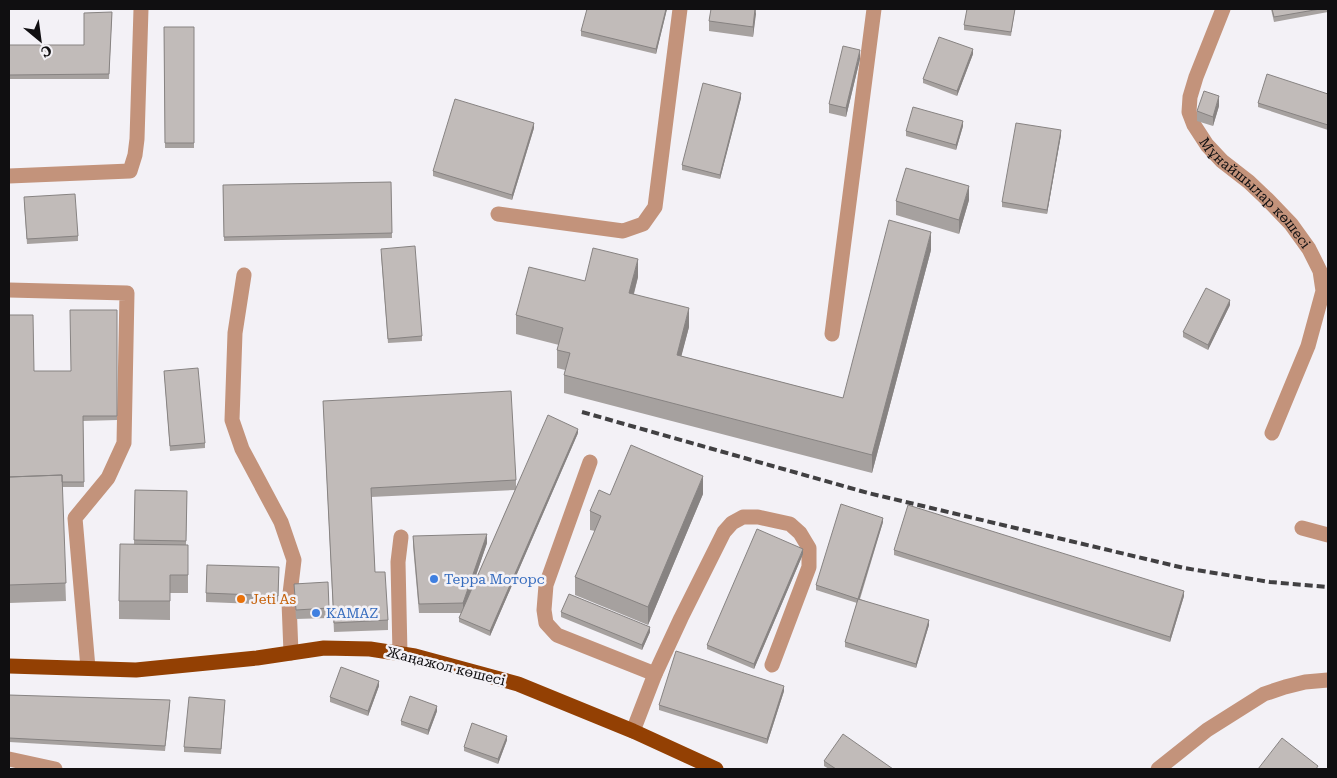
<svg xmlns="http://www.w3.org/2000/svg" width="1337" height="778" font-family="'Roboto Serif',serif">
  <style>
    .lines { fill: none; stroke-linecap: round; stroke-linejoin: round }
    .minor { stroke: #c3937b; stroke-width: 15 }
    .major { stroke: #934003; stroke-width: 15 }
    .rail { stroke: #414042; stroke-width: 4; stroke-dasharray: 8 4; stroke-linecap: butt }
    .wall { fill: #a6a19f }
    .shaded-wall { fill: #878382 }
    .building { fill: #c1bbb9; stroke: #878382 }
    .shop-dot { fill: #3f7fe0; stroke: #f3f1f6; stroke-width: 2 }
    .food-dot { fill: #e8710a; stroke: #f3f1f6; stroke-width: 2 }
    .labels { text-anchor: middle; stroke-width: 5; stroke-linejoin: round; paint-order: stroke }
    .street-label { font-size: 14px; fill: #100f11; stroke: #f3f1f6 }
    .shop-label { font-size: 14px; fill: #366cbe; stroke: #f3f1f6; text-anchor: start }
    .food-label { font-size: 14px; fill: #c56008; stroke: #f3f1f6; text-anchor: start }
  </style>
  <rect width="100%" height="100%" fill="#f3f1f6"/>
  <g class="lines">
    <g class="minor">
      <path id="s1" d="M1223 9 1196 77 1190 97 1189 112 1194 125 1207 145 1222 161 1249 182 1268 200 1291 224 1309 249 1320 271 1323 291 1308 346 1272 433"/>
      <path d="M9 176 130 171 135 155 137 139 141 9"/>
      <path d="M498 214 623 231 643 224 655 207 680 9"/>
      <path d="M244 275 235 333 232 420 242 449 281 522 294 560 289 602 291 653"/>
      <path d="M9 290 127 293 124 443 108 478 75 518 88 668"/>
      <path d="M832 334 874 9"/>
      <path d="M590 462 546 585 544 610 546 623 557 635 655 674"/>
      <path d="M1302 528 1328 535"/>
      <path d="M400 654 398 562 401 537"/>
      <path d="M633 731 655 674 681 618 724 532 732 523 743 517H758L790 524 800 533 809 548V567L772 665"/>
      <path d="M9 759 55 769"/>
      <path d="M1158 769 1207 730 1264 694 1285 687 1305 682 1328 680"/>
    </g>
    <path class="major" d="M9 666 136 670 257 658 324 648 370 649 415 656 518 684 633 731 716 769"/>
    <path class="rail" d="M582 412 868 493 1184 568 1270 582 1328 587"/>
  </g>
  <path class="wall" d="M518 9H553V10Z
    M667 9 656 54 581 36V31Z
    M756 9 753 37 709 31V21Z
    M1015 9 1011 36 964 30V25Z
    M1271 9H1328V12L1274 22Z
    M112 12 109 79H9V45H84Z
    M164 27H194V148H165Z
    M973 54 957 96 923 83V79Z
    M860 59 846 117 829 113V104Z
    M1328 94V130L1258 107V103Z
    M741 98 720 179 682 170V165Z
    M1219 106 1213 126 1197 121V111Z
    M963 126 956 150 906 136V131Z
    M534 128 512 200 433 176V171Z
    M1061 135 1047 214 1002 207V202Z
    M391 182 392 238 224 241 223 185Z
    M969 200 959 234 896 215V201Z
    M24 202 78 236V241L27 244Z
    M931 250 872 473 564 393V375L565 370 557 368V350L559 345 516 334V315L585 281 638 277 634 294 689 327 681 356 843 398Z
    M381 254 422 336V341L388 343Z
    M1230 305 1208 350 1183 337V332Z
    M117 310V420L83 421 84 487H62L66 601 9 603V315L34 371H71Z
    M164 371 205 443V448L170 451Z
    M323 401 516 480V488L578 433 490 636 459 622V618L461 613H419L413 546V536L487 543 469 596 515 490 371 497 375 572 388 620V630L334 632Z
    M135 490 187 491 186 545H188V593H170V620L119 619V601L134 544Z
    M703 494 648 625 575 595V577L595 531 590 530V511L610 495Z
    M883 522 860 599 929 625 916 668 845 647V642L857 603 816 590V585Z
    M894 550 1184 596 1170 642 894 555Z
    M803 554 754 669 707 649V645Z
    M279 567 278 605 206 602V593Z
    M294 584 329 608V618L296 619Z
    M561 612 650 632 642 650 561 617Z
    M379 686 368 716 330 702V697Z
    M784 691 767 744 659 710V705Z
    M9 695 170 705 165 751 9 742Z
    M225 704 221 754 184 752V747Z
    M437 711 428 735 401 725V721Z
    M507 740 498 764 464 751V747Z
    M824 761 893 769H829L824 766Z"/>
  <path class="shaded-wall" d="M666 9H667L656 54V49Z
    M755 9 756 14 753 37V27Z
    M973 49V54L957 96V91Z
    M860 50V59L846 117V108Z
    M741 93V98L720 179V175Z
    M1219 96V106L1213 126V117Z
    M963 121V126L956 150V145Z
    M534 123V128L512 200V195Z
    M1061 130V135L1047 214V210Z
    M969 186V200L959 234V220Z
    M931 232V250L872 473V455Z
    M638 259V277L629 311V293Z
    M1230 300V305L1208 350V345Z
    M689 308V327L677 373V355Z
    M578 429V433L490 636V631Z
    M703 476V494L648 625V607Z
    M883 518V522L858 603V599Z
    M487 534V543L463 613V603Z
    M803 549V554L754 669V664Z
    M1184 591V596L1170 642V637Z
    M929 620V625L916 668V664Z
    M650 627V632L642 650V645Z
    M379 681V686L368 716V711Z
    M784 686V691L767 744V739Z
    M437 706V711L428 735V730Z
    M507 736V740L498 764V759Z"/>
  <path class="building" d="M587 9H666L656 49 581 31Z
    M711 9H755L753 27 709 21Z
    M967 9H1015L1011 32 964 25Z
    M1272 9H1320L1274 17Z
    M112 12 109 74 9 75V45H84V13Z
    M164 27H194V143H165Z
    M939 37 973 49 957 91 923 79Z
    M843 46 860 50 846 108 829 104Z
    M1267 74 1328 94V125L1258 103Z
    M703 83 741 93 720 175 682 165Z
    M1204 91 1219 96 1213 117 1197 111Z
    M455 99 534 123 512 195 433 171Z
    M913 107 963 121 956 145 906 131Z
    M1016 123 1061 130 1047 210 1002 202Z
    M906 168 969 186 959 220 896 201Z
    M391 182 392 233 224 237 223 185Z
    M75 194 78 236 27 239 24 197Z
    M889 220 931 232 872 455 564 375 570 353 557 350 563 328 516 315 529 267 585 281 593 248 638 259 629 293 689 308 677 355 843 398Z
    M415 246 422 336 388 339 381 249Z
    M1206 288 1230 300 1208 345 1183 332Z
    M70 310H117V416H83L84 482H62V475L9 477V315H33L34 371H71Z
    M198 368 205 443 170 446 164 371Z
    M511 391 516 480 371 488 375 572H385L388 620 334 623 323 401Z
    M548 415 578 429 490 631 459 618Z
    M631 445 703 476 648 607 575 577 601 516 590 511 599 490 610 495Z
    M62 475 66 583 9 585V477Z
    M135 490 187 491 186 541 134 540Z
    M841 504 883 518 858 599 929 620 916 664 845 642 858 599 816 585Z
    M908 505 1184 591 1170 637 894 550Z
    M757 529 803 549 754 664 707 645Z
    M487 534 463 603 419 604 413 536Z
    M120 544 188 545V575H170V601H119Z
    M207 565 279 567 278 596 206 593Z
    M328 582 329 608 296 610 294 584Z
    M569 594 650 627 642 645 561 612Z
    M676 651 784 686 767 739 659 705Z
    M341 667 379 681 368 711 330 697Z
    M9 695 170 700 165 746 9 738Z
    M410 696 437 706 428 730 401 721Z
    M189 697 225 700 221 749 184 747Z
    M472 723 507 736 498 759 464 747Z
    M843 734 893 769H836L824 761Z
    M1282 738 1318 766 1316 769H1258Z"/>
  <g class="shop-dot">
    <circle cx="434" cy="579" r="5"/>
    <circle cx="316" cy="613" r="5"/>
  </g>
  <circle class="food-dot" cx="241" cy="599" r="5"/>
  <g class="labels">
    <g class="street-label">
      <text dy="5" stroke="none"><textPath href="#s1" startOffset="215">Мұнайшылар көшесі</textPath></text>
      <text transform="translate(446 666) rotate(14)" y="5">Жаңажол көшесі</text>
    </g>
    <g class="shop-label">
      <text x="444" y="584">Терра Моторс</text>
      <text x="326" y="618">KAMAZ</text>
    </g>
    <g class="food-label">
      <text x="251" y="604">Jeti As</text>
    </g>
  </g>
  <rect width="1337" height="778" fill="none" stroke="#100f11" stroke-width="20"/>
  <g transform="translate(40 40) rotate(151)" stroke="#f3f1f6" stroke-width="4" paint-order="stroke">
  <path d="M0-4L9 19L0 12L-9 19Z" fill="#100f11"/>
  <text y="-8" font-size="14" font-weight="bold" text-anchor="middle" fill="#100f11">С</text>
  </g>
</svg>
